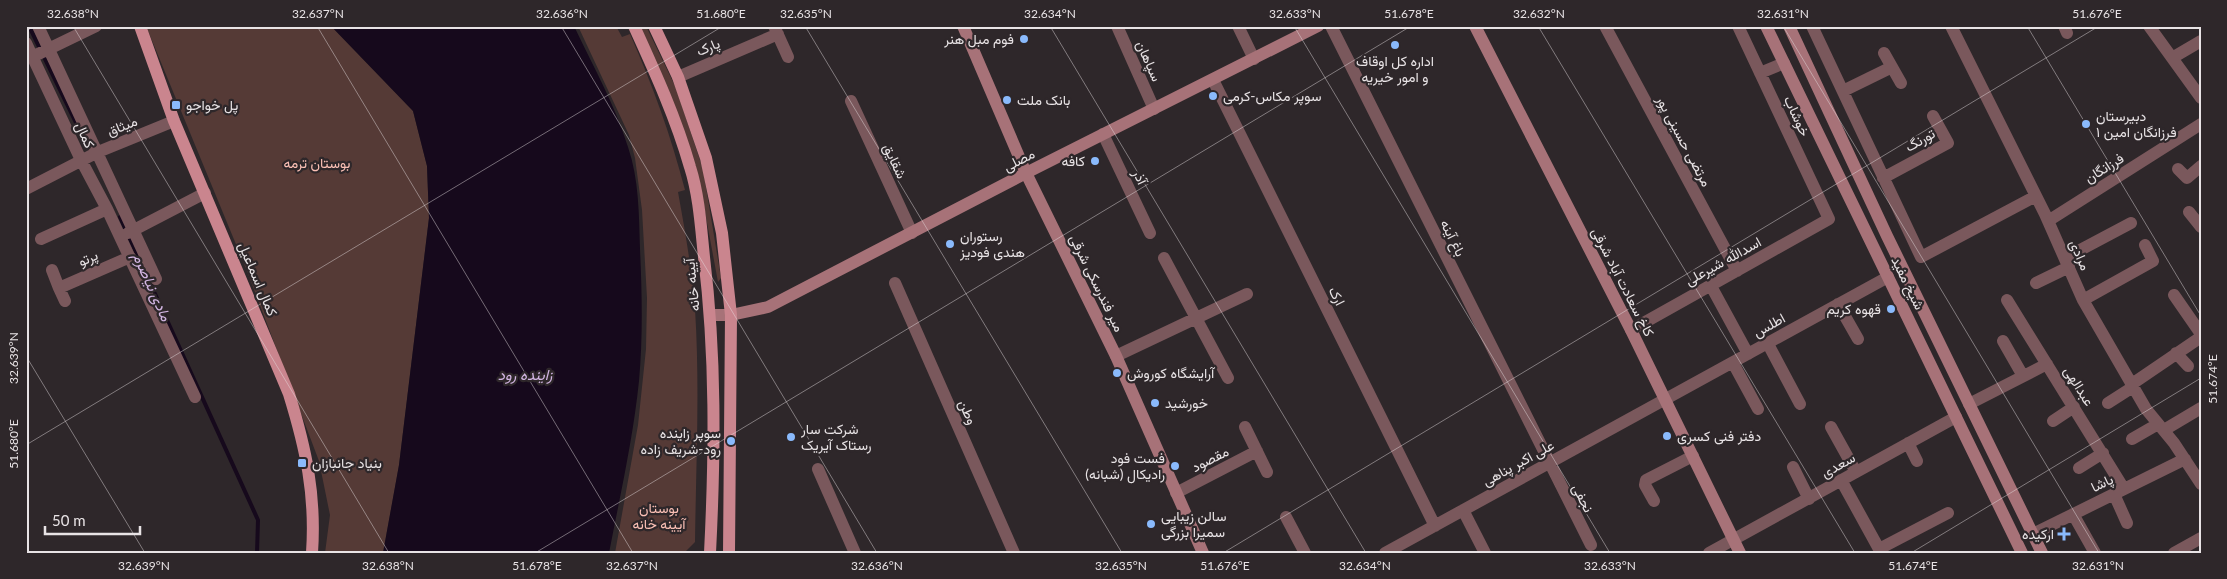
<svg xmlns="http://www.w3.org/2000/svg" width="2227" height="579" font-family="Lato,Vazirmatn,sans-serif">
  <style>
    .green { fill: #553a36 }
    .water { fill: #16091c }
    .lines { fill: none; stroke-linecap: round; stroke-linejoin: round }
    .stream { stroke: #16091c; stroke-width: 4 }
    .street { stroke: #7a585c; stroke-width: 12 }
    .secondary { stroke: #a77278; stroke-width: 12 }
    .primary { stroke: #ca858e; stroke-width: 12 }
    .ticks { fill: none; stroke: #e8e3e5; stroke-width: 1; stroke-opacity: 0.45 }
    .poi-dot { fill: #8abafc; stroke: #2e272a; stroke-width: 2 }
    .labels { text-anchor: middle; stroke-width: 4.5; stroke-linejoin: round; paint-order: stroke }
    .poi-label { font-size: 14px; fill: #e8e3e5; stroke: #2e272a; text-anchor: start }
    .street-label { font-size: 14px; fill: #e8e3e5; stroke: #2e272a }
    .park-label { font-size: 14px; fill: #fcc1b6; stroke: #2e272a }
    .water-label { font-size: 15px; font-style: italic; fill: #d2b5e2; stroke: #2e272a }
    .neatline { fill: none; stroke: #e8e3e5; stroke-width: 2 }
    .ticks-label { font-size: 12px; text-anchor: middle; fill: #e8e3e5 }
  </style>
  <rect width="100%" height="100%" fill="#2e272a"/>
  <path class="green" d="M146 26H331L413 111 427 166 429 218 399 465 383 553H325L330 515 319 461 247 271Z
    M578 26H616L622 37 630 34C653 86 671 136 685 190L678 192C685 231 692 270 695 309 700 387 696 464 695 542L684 553H615L638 425 646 349 647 298 642 210 635 158 629 135Z
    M640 26H646L676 88 703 169 721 278 718 282 700 185Z"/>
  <path class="water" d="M331 26H574C593 66 615 105 628 147 639 179 639 215 640 249 642 293 643 337 639 381 633 439 620 496 609 553H383L399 465 429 218 427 166 413 111Z"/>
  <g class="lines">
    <path class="stream" d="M29 26 86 143
      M120 217 258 520 257 553"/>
    <path class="street" d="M38 26 156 279
      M774 26 788 57
      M1117 26 1154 109
      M1238 26 1254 59
      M1331 26 1591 545
      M1605 26 1737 271
      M1812 26 1921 257 2036 196
      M1951 26 2045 214 2083 300 2146 409 2174 443 2201 484
      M2064 26 2067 33
      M2149 26 2201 98
      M26 43 81 160 107 209 195 397
      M1884 53 1901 83
      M32 57 96 26
      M2172 58 2201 41
      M1760 73 1784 63
      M678 77 778 34
      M1213 80 1435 526
      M1843 91 1892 67
      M851 101 912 233
      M1103 134 1150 233
      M2178 169 2187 178 2201 166
      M1883 178 1948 143 1933 116
      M26 189 98 152 174 121
      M2189 212 2201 227
      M2048 221 2201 124
      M128 233 205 193
      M41 239 107 209
      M1164 258 1228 378
      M2065 258 2131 223
      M52 270 59 288
      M895 283 1014 553
      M2036 283 2069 267
      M1711 286 1748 354
      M2174 295 2201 334
      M2007 300 2124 489
      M2083 300 2153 261 2145 245
      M65 301 59 288 130 257
      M1838 304 1858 339
      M1631 330 1829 219 1738 26
      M2003 341 2023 376
      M1768 344 1800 404
      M2176 353 2188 366
      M1116 356 1247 294
      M1733 363 1758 409
      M2132 384 2201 337
      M2108 403 2133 387
      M1969 404 2047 364
      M2053 421 2074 407
      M1245 427 1267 472
      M1831 427 1856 472
      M2164 430 2201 408
      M2132 439 2158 424
      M1908 443 1917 461
      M1793 467 1809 499
      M2079 468 2103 453
      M818 469 855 553
      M1841 480 1879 549 1948 513
      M1176 493 1257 451
      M2114 494 2127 523
      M1654 501 1645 485 1646 480 1693 456
      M1463 510 1485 553
      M2073 514 2095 553
      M1286 517 1305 553
      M2033 534 2185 459
      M1385 553 1888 277
      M1709 553 1956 417
      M2174 553 2201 538"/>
    <path class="secondary" d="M963 26 1026 173 1116 356 1203 553
      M1475 26 1631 330 1740 553
      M1766 26 2022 553
      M1789 26 1887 236 2042 553
      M711 315H731L768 307 1026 173 1318 26"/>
    <path class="primary" d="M140 26 174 121 289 394C306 449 316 495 312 553
      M634 26C655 72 676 118 690 167 699 195 701 228 704 257 716 355 715 454 710 553
      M654 26 678 77 706 158 722 233 731 315 729 553"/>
  </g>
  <path class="ticks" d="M73 26 389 553M317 26 633 553M561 26 877 553M805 26 1122 553M1050 26 1366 553M1294 26 1610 553M1538 26 1855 553M1783 26 2099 553M2027 26 2201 316M26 31 35 26M26 356 145 553M26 445 723 26M535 553 1411 26M1223 553 2099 26M1911 553 2201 378"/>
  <g class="poi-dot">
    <circle cx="1024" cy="39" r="5"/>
    <circle cx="1395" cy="45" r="5"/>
    <circle cx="1213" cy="96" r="5"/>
    <circle cx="1007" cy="100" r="5"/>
    <rect x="171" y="100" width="10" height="10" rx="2.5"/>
    <circle cx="2086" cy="124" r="5"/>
    <circle cx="1095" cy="161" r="5"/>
    <circle cx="950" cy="244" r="5"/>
    <circle cx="1891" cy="309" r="5"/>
    <circle cx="1117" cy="373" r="5"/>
    <circle cx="1155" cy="403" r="5"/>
    <circle cx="1667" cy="436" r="5"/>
    <circle cx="791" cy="437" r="5"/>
    <circle cx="731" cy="441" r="5"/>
    <rect x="297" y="458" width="10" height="10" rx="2.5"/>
    <circle cx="1175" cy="466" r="5"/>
    <circle cx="1151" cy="524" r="5"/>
    <path d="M2061.5 526.5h5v5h5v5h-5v5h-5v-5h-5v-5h5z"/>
  </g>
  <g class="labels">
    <g class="poi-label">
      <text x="1014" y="44" text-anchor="end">فوم مبل هنر</text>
      <text x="1395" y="66" text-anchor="middle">اداره کل اوقاف<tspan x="1395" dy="16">و امور خیریه</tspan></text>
      <text x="1223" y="101">سوپر مکاس-کرمی</text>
      <text x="1017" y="105">بانک ملت</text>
      <text x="186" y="110">پل خواجو</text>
      <text x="2096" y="121">دبیرستان<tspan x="2096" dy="16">فرزانگان امین ۱</tspan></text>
      <text x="1085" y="166" text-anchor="end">کافه</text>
      <text x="960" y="241">رستوران<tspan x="960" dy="16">هندی فودیز</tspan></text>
      <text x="1881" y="314" text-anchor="end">قهوه کریم</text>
      <text x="1127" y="378">آرایشگاه کوروش</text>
      <text x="1165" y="408">خورشید</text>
      <text x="801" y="434">شرکت سار<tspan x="801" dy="16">رستاک آیریک</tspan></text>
      <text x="721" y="438" text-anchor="end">سوپر زاینده<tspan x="721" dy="16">رود-شریف زاده</tspan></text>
      <text x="1677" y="441">دفتر فنی کسری</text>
      <text x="1165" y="463" text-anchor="end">فست فود<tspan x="1165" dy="16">رادیکال (شبانه)</tspan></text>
      <text x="312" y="468">بنیاد جانبازان</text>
      <text x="1161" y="521">سالن زیبایی<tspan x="1161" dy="16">سمیرا بزرگی</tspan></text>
      <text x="2054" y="539" text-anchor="end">ارکیده</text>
    </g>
    <g class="street-label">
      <text transform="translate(708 47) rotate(-23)" y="5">پارک</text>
      <text transform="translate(1149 61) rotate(66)" y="5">سپاهان</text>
      <text transform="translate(1797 116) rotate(65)" y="5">خوشاب</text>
      <text transform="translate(122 126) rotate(-22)" y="5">میثاق</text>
      <text transform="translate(85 135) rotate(65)" y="5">کمال</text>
      <text transform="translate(1920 140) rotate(-30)" y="5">تورنگ</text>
      <text transform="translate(1684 141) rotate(62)" y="5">مرتضی حسینی پور</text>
      <text transform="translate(1019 160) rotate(-27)" y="5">مصلی</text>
      <text transform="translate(895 161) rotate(65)" y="5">شقایق</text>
      <text transform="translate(2104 168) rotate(-32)" y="5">فرزانگان</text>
      <text transform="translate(1140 177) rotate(65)" y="5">آذر</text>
      <text transform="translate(1453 238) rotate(64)" y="5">باغ آینه</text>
      <text transform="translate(2080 255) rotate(66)" y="5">مرادی</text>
      <text transform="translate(88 258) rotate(-23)" y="5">پرتو</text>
      <text transform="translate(1723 261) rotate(-29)" y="5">اسدالله شیرعلی</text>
      <text transform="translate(258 279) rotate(67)" y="5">کمال اسماعیل</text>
      <text transform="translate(1623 282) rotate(63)" y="5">کاخ سعادت آباد شرقی</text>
      <text transform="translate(1097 283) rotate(64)" y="5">میر فندرسکی شرقی</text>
      <text transform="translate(1908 283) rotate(64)" y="5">شیخ مفید</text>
      <text transform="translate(692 285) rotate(-96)" y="5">آیینه خانه</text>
      <text transform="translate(1337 296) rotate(64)" y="5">ارک</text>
      <text transform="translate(1769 325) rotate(-29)" y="5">اطلس</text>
      <text transform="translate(2079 386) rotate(58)" y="5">عبدالهی</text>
      <text transform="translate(968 412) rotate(66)" y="5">وطن</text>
      <text transform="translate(1210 459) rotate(-27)" y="5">مقصود</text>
      <text transform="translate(1518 463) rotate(-29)" y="5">علی اکبر پناهی</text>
      <text transform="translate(1838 465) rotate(-29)" y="5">سعدی</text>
      <text transform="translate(2102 483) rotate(-26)" y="5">پاشا</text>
      <text transform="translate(1583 498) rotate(63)" y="5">نجفی</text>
    </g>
    <g class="park-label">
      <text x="317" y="168">بوستان ترمه</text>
      <text x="659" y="513">بوستان<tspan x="659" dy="16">آیینه خانه</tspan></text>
    </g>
    <g class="water-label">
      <text transform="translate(152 287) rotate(66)" y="5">مادی نیاصرم</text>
      <text x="525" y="380">زاینده رود</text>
    </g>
  </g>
  <rect width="2227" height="579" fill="none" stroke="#2e272a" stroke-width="55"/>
  <path d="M45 526v8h95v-8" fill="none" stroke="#e8e3e5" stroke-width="2.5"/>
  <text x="52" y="526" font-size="15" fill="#e8e3e5" stroke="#2e272a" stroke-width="4" paint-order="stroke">50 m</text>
  <rect x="28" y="28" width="2172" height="524" class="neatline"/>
  <g class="ticks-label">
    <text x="73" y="18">32.638°N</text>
    <text x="318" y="18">32.637°N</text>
    <text x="562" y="18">32.636°N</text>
    <text x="721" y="18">51.680°E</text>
    <text x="806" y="18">32.635°N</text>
    <text x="1050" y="18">32.634°N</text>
    <text x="1295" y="18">32.633°N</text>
    <text x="1409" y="18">51.678°E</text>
    <text x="1539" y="18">32.632°N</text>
    <text x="1783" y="18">32.631°N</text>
    <text x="2097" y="18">51.676°E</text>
    <text transform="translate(14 358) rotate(-90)" y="4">32.639°N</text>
    <text transform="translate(2213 379) rotate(-90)" y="4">51.674°E</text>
    <text transform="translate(14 444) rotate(-90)" y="4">51.680°E</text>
    <text x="144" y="570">32.639°N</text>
    <text x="388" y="570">32.638°N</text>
    <text x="537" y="570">51.678°E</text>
    <text x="632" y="570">32.637°N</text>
    <text x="877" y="570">32.636°N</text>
    <text x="1121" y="570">32.635°N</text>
    <text x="1225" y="570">51.676°E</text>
    <text x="1365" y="570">32.634°N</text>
    <text x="1610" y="570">32.633°N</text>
    <text x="1913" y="570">51.674°E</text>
    <text x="2098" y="570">32.631°N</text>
  </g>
</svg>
